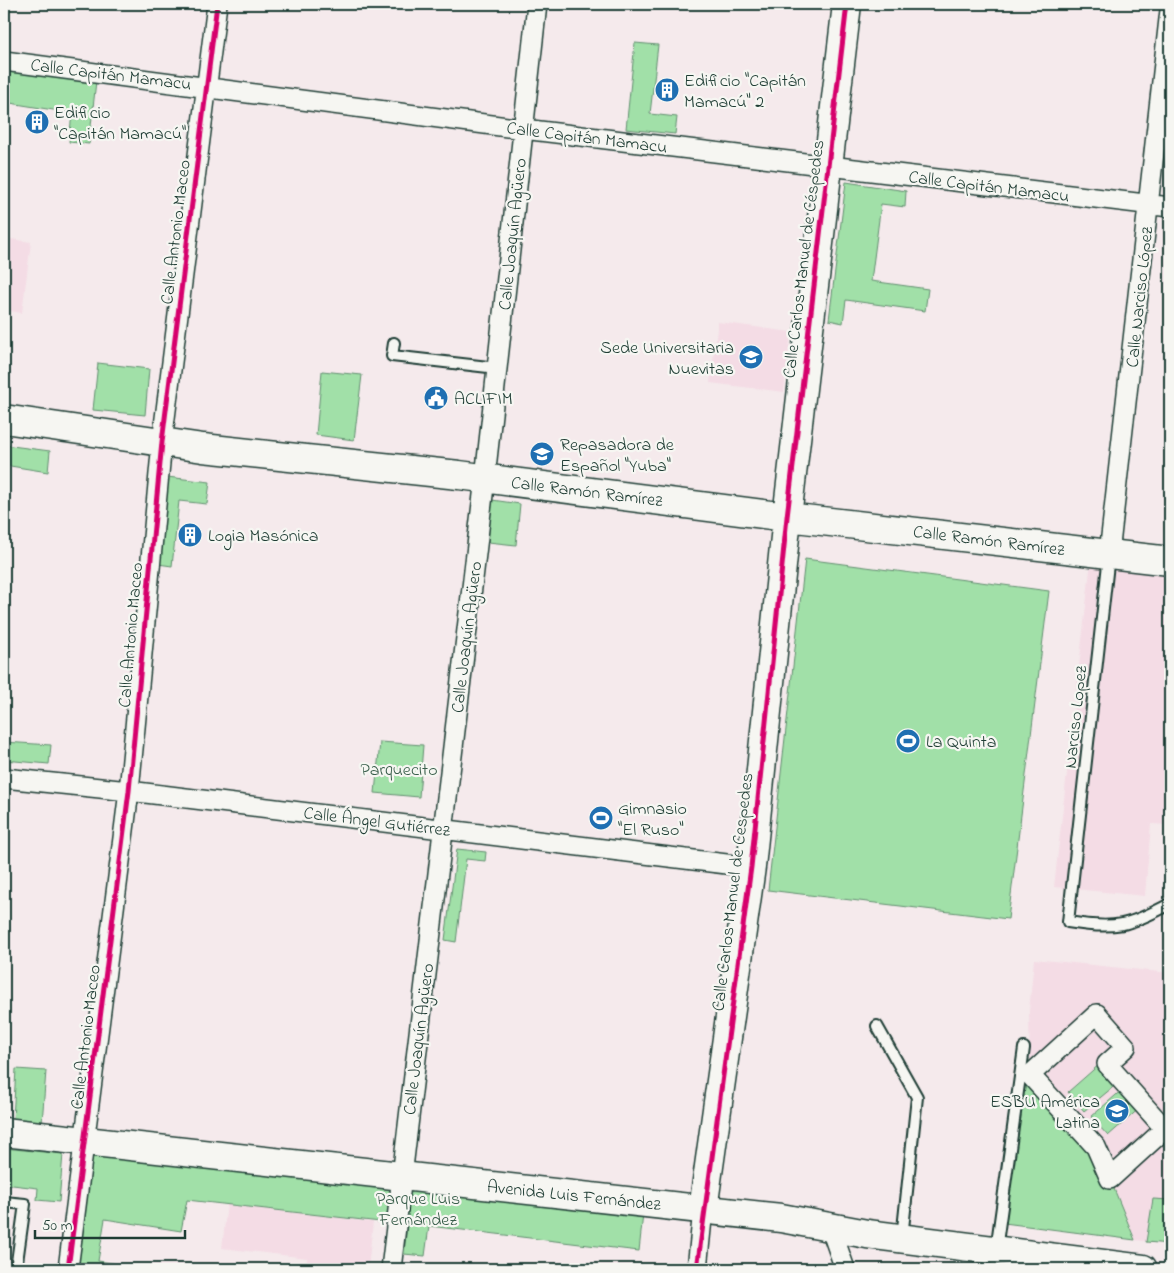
<svg xmlns="http://www.w3.org/2000/svg" width="1174" height="1273" font-family="'Indie Flower',sans-serif">
  <style>
    .built { fill: #f4dce5 }
    .green { fill: #a1e0a8; stroke: #608e6e }
    .lines { fill: none; stroke-linecap: round; stroke-linejoin: round }
    .lane-casing { stroke: #1f3d34; stroke-width: 14 }
    .street-casing { stroke: #1f3d34; stroke-width: 22 }
    .secondary-casing { stroke: #1f3d34; stroke-width: 31 }
    .primary-casing { stroke: #1f3d34; stroke-width: 31 }
    .lane { stroke: #f6f6f2; stroke-width: 10 }
    .street { stroke: #f6f6f2; stroke-width: 19 }
    .secondary { stroke: #f6f6f2; stroke-width: 28 }
    .primary { stroke: #f6f6f2; stroke-width: 28 }
    .cycleway-casing { stroke: #f6f6f2; stroke-width: 8 }
    .cycleway { stroke: #d6006c; stroke-width: 5 }
    .labels { text-anchor: middle; stroke-width: 4.5; stroke-linejoin: round; paint-order: stroke }
    .street-label { font-size: 18px; fill: #1f3d34; stroke: #f6f6f2 }
    .poi-label { font-size: 18px; fill: #1f3d34; stroke: #f6f6f2; text-anchor: start }
    .park-label { font-size: 18px; fill: #395e4b; stroke: #f6f6f2 }
  </style>
  <rect width="100%" height="100%" fill="#f5eaec"/>
  <filter id="ink" filterUnits="userSpaceOnUse"><feTurbulence type="fractalNoise" baseFrequency=".02" numOctaves="2"/><feDisplacementMap in="SourceGraphic" scale="10" xChannelSelector="R" yChannelSelector="G"/><feConvolveMatrix kernelMatrix="1 2 1 2 8 2 1 2 1" color-interpolation-filters="sRGB"/></filter>
  <g filter="url(#ink)">
    <path class="built" d="M4 238 31 242 22 313 4 310Z
      M718 322 791 332 784 392 710 383Z
      M1092 552 1170 561V825L1151 824 1145 896 1054 887Z
      M1034 959 1170 973V1244L1135 1240 1110 1179 1030 1075 1029 1011Z
      M227 1204 373 1222 368 1269H306L307 1258 222 1248Z"/>
    <path class="green" d="M635 43 658 45 650 114 677 117 675 134 626 129Z
      M4 70 96 81 89 144 69 142 72 113 4 102Z
      M846 182 906 191 905 207 881 204 871 281 928 289 925 311 846 300 843 323 829 320Z
      M98 363 149 369 145 415 93 410Z
      M322 371 362 375 354 440 316 435Z
      M4 445 50 451 48 472 4 465Z
      M167 477 210 482 207 504 179 501 172 566 158 564Z
      M492 500 520 504 516 545 488 542Z
      M805 559 1049 591 1008 919 768 890Z
      M4 742 51 745 49 764 4 760Z
      M380 742 423 745 419 797 375 793Z
      M457 849 486 852 485 861 466 859 456 942 445 940Z
      M1101 1063 1118 1083 1084 1111 1068 1092Z
      M16 1069 46 1071 42 1123 13 1119Z
      M1030 1075 1110 1179 1135 1240 1004 1223 1019 1093Z
      M1124 1088 1141 1107 1108 1136 1091 1117Z
      M4 1148 63 1154 59 1202 37 1200 38 1188 4 1184Z
      M89 1150 643 1214 639 1251 429 1226 425 1256 404 1254 407 1225 187 1200 181 1231 105 1219 98 1261 152 1269H74Z
      M1153 1199 1170 1200V1244L1146 1242Z"/>
    <g class="lines">
      <defs>
        <path id="lane" d="M394 343 392 356 497 368
          M1109 555 1068 922C1115 930 1129 926 1170 904
          M877 1026 917 1097 902 1238
          M4 1202 25 1204 16 1269
          M996 1250 1024 1048"/>
        <path id="street" d="M4 61 523 129 1170 207
          M1109 554 1170 10
          M4 778 129 791 751 867
          M1097 1014 1126 1047 1107 1064 1165 1129 1110 1179 1096 1147 1030 1075Z
          M831 1229 845 1269
          M68 1269 129 791 162 442 217 4
          M391 1269 485 478 537 4
          M697 1269 703 1209"/>
        <path id="secondary" d="M4 419 203 448 459 475 787 517 1170 561
          M703 1209 751 867 787 517 847 4"/>
        <path id="primary" d="M4 1132 781 1218 867 1234 1143 1269"/>
      </defs>
      <use href="#lane" class="lane-casing"/>
      <use href="#street" class="street-casing"/>
      <use href="#secondary" class="secondary-casing"/>
      <use href="#primary" class="primary-casing"/>
      <use href="#lane" class="lane"/>
      <use href="#street" class="street"/>
      <use href="#secondary" class="secondary"/>
      <use href="#primary" class="primary"/>
      <defs>
        <path id="cycleway" d="M68 1269 129 791 162 442 217 4
          M697 1269 751 867 787 517 847 4"/>
      </defs>
      <use href="#cycleway" class="cycleway-casing"/>
      <use href="#cycleway" class="cycleway"/>
    </g>
  </g>
  <defs>
    <symbol id="building-disc" viewBox="-11 -11 22 22"><circle r="9.5" fill="#1f6fb2" stroke="#f6f6f2"/><path d="M-4-6H4V6H1V3H-1V6H-4ZM-2.5-4.3h1.7v1.8h-1.7ZM.8-4.3h1.7v1.8H.8ZM-2.5-1h1.7V.8h-1.7ZM.8-1h1.7V.8H.8Z" fill="#fff"/></symbol>
    <symbol id="university-disc" viewBox="-11 -11 22 22"><circle r="9.5" fill="#1f6fb2" stroke="#f6f6f2"/><path d="M0-5L7-2L0 1L-7-2ZM-4 1L0 2.5L4 1V4Q0 6-4 4Z" fill="#fff"/></symbol>
    <symbol id="civic-disc" viewBox="-11 -11 22 22"><circle r="9.5" fill="#1f6fb2" stroke="#f6f6f2"/><path d="M-.6-6.5H3V-4.5H.6V-3L4-1V1h2V6H-6V1h2V-1L-.6-3ZM-1.2 2.5V6h2.4V2.5Z" fill="#fff"/></symbol>
    <symbol id="school-disc" viewBox="-11 -11 22 22"><circle r="9.5" fill="#1f6fb2" stroke="#f6f6f2"/><path d="M0-5L7-2L0 1L-7-2ZM-4 1L0 2.5L4 1V4Q0 6-4 4Z" fill="#fff"/></symbol>
    <symbol id="stadium-disc" viewBox="-11 -11 22 22"><circle r="9.5" fill="#1f6fb2" stroke="#f6f6f2"/><path d="M0-5a6.5 5 0 1 0 0 10a6.5 5 0 1 0 0-10ZM-3.5-1.8h7v3.6h-7Z" fill="#fff"/></symbol>
  </defs>
  <g fill-rule="evenodd">
    <use href="#building-disc" x="653" y="76" width="28" height="28"/>
    <use href="#building-disc" x="23" y="108" width="28" height="28"/>
    <use href="#university-disc" x="737" y="343" width="28" height="28"/>
    <use href="#civic-disc" x="422" y="384" width="28" height="28"/>
    <use href="#school-disc" x="528" y="440" width="28" height="28"/>
    <use href="#building-disc" x="176" y="521" width="28" height="28"/>
    <use href="#stadium-disc" x="894" y="727" width="28" height="28"/>
    <use href="#stadium-disc" x="587" y="804" width="28" height="28"/>
    <use href="#school-disc" x="1103" y="1097" width="28" height="28"/>
  </g>
  <g class="labels">
    <g class="street-label">
      <text transform="translate(111 74) rotate(7)" y="6">Calle Capitán Mamacu</text>
      <text transform="translate(587 137) rotate(7)" y="6">Calle Capitán Mamacu</text>
      <text transform="translate(989 186) rotate(7)" y="6">Calle Capitán Mamacu</text>
      <text transform="translate(175 232) rotate(-83)" y="6">Calle Antonio Maceo</text>
      <text transform="translate(512 234) rotate(-84)" y="6">Calle Joaquín Agüero</text>
      <text transform="translate(803 259) rotate(-83)" y="6">Calle Carlos Manuel de Céspedes</text>
      <text transform="translate(1139 297) rotate(-84)" y="6">Calle Narciso López</text>
      <text transform="translate(587 491) rotate(7)" y="6">Calle Ramón Ramírez</text>
      <text transform="translate(989 540) rotate(7)" y="6">Calle Ramón Ramírez</text>
      <text transform="translate(130 635) rotate(-85)" y="6">Calle Antonio Maceo</text>
      <text transform="translate(466 637) rotate(-83)" y="6">Calle Joaquín Agüero</text>
      <text transform="translate(1075 717) rotate(-84)" y="6">Narciso Lopez</text>
      <text transform="translate(377 821) rotate(7)" y="6">Calle Ángel Gutiérrez</text>
      <text transform="translate(732 892) rotate(-83)" y="6">Calle Carlos Manuel de Cespedes</text>
      <text transform="translate(85 1037) rotate(-83)" y="6">Calle Antonio Maceo</text>
      <text transform="translate(418 1039) rotate(-83)" y="6">Calle Joaquín Agüero</text>
      <text transform="translate(574 1195) rotate(6)" y="6">Avenida Luis Fernández</text>
    </g>
    <g class="poi-label">
      <text x="684" y="86">Edificio "Capitán<tspan x="684" dy="21">Mamacú" 2</tspan></text>
      <text x="54" y="118">Edificio<tspan x="54" dy="21">"Capitán Mamacú"</tspan></text>
      <text x="734" y="353" text-anchor="end">Sede Universitaria<tspan x="734" dy="21">Nuevitas</tspan></text>
      <text x="454" y="404">ACLIFIM</text>
      <text x="560" y="450">Repasadora de<tspan x="560" dy="21">Español "Yuba"</tspan></text>
      <text x="208" y="541">Logia Masónica</text>
      <text x="926" y="747">La Quinta</text>
      <text x="618" y="814">Gimnasio<tspan x="618" dy="21">"El Ruso"</tspan></text>
      <text x="1100" y="1107" text-anchor="end">ESBU América<tspan x="1100" dy="21">Latina</tspan></text>
    </g>
    <g class="park-label">
      <text x="399" y="775">Parquecito</text>
      <text x="418" y="1204">Parque Luis<tspan x="418" dy="21">Fernández</tspan></text>
    </g>
  </g>
  <rect width="1174" height="1273" fill="none" stroke="#f6f6f2" stroke-width="20"/>
  <rect x="10" y="10" width="1154" height="1253" fill="none" stroke="#1f3d34" stroke-width="2" filter="url(#ink)"/>
  <path d="M35 1230v8h150v-8" fill="none" stroke="#1f3d34" stroke-width="2.5"/>
  <text x="42" y="1230" font-size="15" fill="#1f3d34" stroke="#f6f6f2" stroke-width="4" paint-order="stroke">50 m</text>
</svg>
